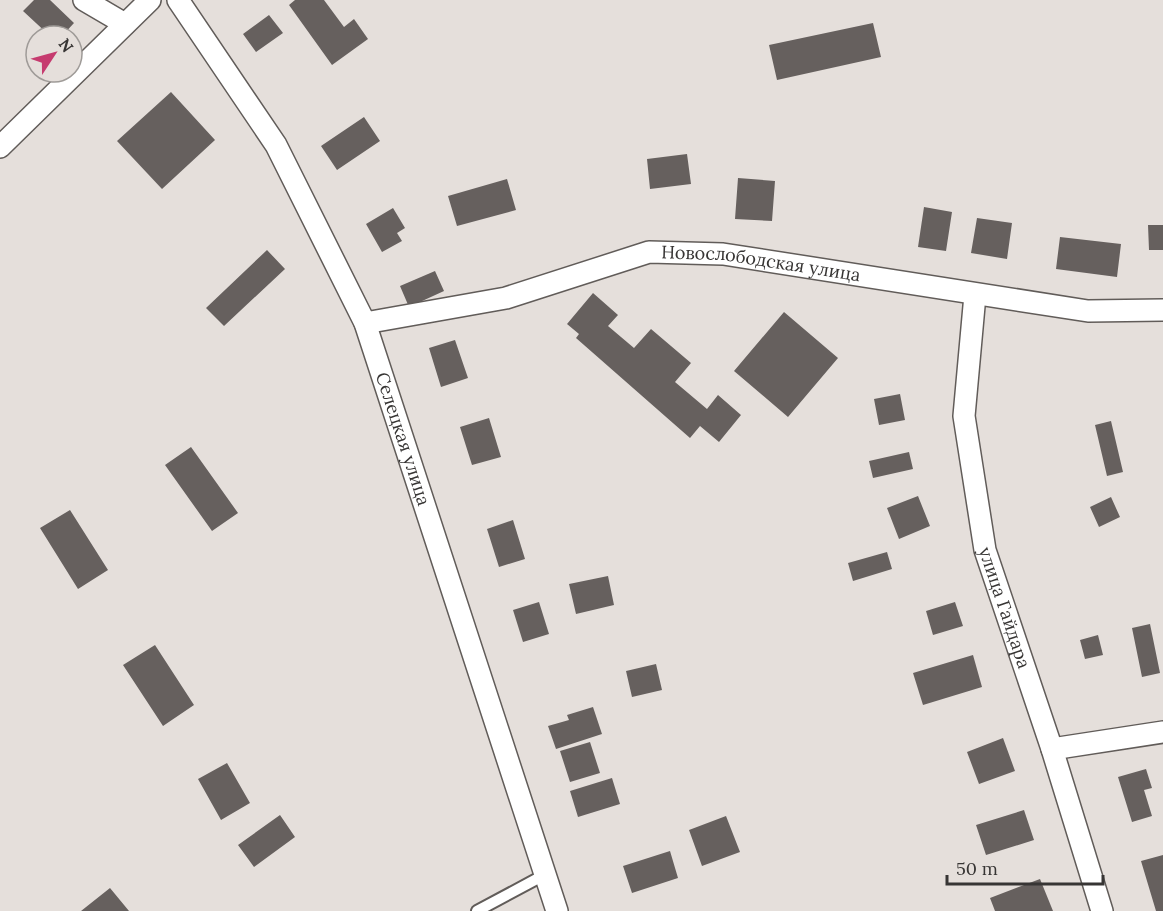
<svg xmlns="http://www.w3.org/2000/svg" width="1163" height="911" font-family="Lora,serif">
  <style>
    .building { fill: #66605e }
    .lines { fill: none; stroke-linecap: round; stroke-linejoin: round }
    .service-casing { stroke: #615c59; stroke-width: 14 }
    .minor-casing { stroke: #615c59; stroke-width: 24 }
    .service { stroke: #fff; stroke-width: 10 }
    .minor { stroke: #fff; stroke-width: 21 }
    .labels { text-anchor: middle; stroke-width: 6; stroke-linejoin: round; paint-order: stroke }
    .street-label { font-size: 18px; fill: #373534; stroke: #e5dfdb }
  </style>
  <rect width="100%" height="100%" fill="#e5dfdb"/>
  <path class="building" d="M34 0H50L74 23 62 36H50L23 11Z
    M295 0H324L344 27 354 19 368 39 332 65 289 5Z
    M269 15 283 33 256 52 243 34Z
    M873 23 881 57 777 80 769 45Z
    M171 92 215 140 162 189 117 141Z
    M364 117 380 141 337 170 321 146Z
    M687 154 691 184 650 189 647 159Z
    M738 178 775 181 772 221 735 219Z
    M507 179 516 210 457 226 448 196Z
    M924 207 952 212 946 251 918 247Z
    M393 208 405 228 397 233 402 241 382 252 366 224Z
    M977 218 1012 223 1007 259 971 253Z
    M1148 225H1163V250H1149Z
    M1060 237 1121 244 1117 277 1056 269Z
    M267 250 285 269 224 326 206 308Z
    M435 271 444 291 409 307 400 286Z
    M593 293 618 315 608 326 634 348 651 329 691 363 675 382 707 409 718 395 741 415 719 442 700 426 690 438 576 338 579 334 567 324Z
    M784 312 838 358 788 417 734 371Z
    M455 340 468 378 441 387 429 348Z
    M900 394 905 420 879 425 874 399Z
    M489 418 501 457 472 465 460 427Z
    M1111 421 1123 472 1107 476 1095 425Z
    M191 447 238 513 212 531 165 465Z
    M909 452 913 469 873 478 869 461Z
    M918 496 930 526 899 539 887 508Z
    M1111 497 1120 517 1099 527 1090 507Z
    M70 510 108 570 78 589 40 528Z
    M513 520 525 559 499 567 487 529Z
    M887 552 892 569 853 581 848 563Z
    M608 576 614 605 576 614 569 584Z
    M539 602 549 634 523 642 513 610Z
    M955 602 963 626 933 635 926 611Z
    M1150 624 1160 673 1142 677 1132 628Z
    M1098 635 1103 655 1085 659 1080 640Z
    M155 645 194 705 163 726 123 665Z
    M973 655 982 687 923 705 913 673Z
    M656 664 662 690 632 697 626 671Z
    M593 707 602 734 556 749 548 726 569 720 567 715Z
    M1003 738 1015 771 979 784 967 752Z
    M590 742 600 773 570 782 560 751Z
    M227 763 250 803 221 820 198 779Z
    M1146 769 1152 788 1144 790 1152 816 1132 822 1118 777Z
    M612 778 620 804 578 817 570 791Z
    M1024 810 1034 840 986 855 976 825Z
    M280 815 295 837 254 867 238 845Z
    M726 816 740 852 702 866 689 830Z
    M670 851 678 878 632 893 623 866Z
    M1163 855V911H1156L1141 861Z
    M1040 879 1053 911H995L990 898Z
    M110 888 129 911H81Z"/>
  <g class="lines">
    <defs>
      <path id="service" d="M477 911 546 874"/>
      <g id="minor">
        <path d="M84 0 125 24"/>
        <path id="s1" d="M178 0 276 145 365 323 557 911"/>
        <path d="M0 147 150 0"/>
        <path id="s2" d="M975 295 964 416 985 550 1052 749 1102 911"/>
        <path id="s3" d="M365 323 506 298 649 252 723 254 1088 311 1163 310"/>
        <path d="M1052 749 1163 732"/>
      </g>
    </defs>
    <use href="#service" class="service-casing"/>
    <use href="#minor" class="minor-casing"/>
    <use href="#service" class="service"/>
    <use href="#minor" class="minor"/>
  </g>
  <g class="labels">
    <g class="street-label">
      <text dy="6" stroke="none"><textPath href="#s3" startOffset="406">Новослободская улица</textPath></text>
      <text dy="6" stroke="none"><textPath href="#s1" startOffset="496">Селецкая улица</textPath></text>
      <text dy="6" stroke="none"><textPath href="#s2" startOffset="318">улица Гайдара</textPath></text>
    </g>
  </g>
  <g transform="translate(54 54) rotate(54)"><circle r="28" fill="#e5dfdb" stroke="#9f9b98" stroke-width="1.5"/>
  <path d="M0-4.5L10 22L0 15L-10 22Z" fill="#c63b6f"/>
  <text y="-9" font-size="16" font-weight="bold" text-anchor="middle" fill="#373534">N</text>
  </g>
  <path d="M947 875v9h156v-9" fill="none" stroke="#373534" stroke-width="3"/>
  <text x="956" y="875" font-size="18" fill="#373534" stroke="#e5dfdb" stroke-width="4.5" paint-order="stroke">50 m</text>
</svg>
